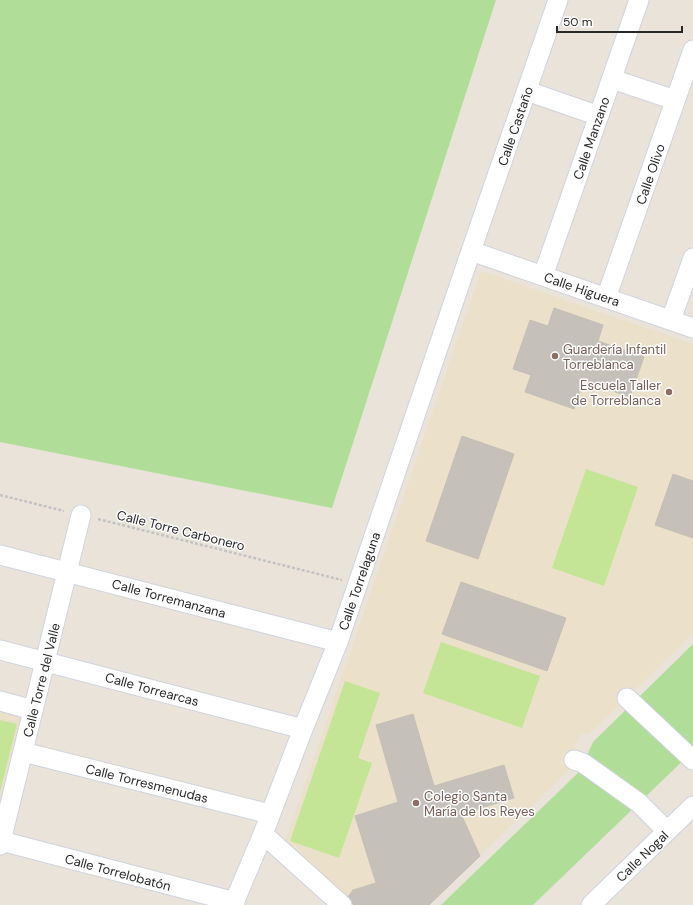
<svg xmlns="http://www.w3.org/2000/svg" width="693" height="905" font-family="'DM Sans',sans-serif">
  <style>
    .education { fill: #ebe0ca }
    .green { fill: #b0de99 }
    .pitch { fill: #c3e595 }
    .building { fill: #c5c0ba; stroke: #c5bfb4 }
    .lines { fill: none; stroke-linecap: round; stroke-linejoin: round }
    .minor-casing { stroke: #d0d3e0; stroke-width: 21 }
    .path { stroke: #c3c3c3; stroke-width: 2.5; stroke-dasharray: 3 2; stroke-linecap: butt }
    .minor { stroke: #fff; stroke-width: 19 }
    .education-dot { fill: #8d6e63; stroke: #fff; stroke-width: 1.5 }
    .labels { text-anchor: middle; stroke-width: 3; stroke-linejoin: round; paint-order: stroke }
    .street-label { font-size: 13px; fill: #282828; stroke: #fff }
    .education-label { font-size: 13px; fill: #785e54; stroke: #fff; text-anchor: start }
  </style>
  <rect width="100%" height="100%" fill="#eae3da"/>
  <path class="education" d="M481 271 693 344V634L588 735 581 733 572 755 575 764 429 905H354L285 842Z
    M0 710 22 716 0 808Z"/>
  <path class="green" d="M0 0H496L332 508 0 442Z
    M693 644V751L533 905H441L580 771 593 742Z"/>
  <path class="pitch" d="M586 469 638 487 604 586 552 568Z
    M441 642 540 676 522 728 423 693Z
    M345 681 380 693 358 758 372 763 339 858 290 841Z
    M0 720 17 724 0 792Z"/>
  <path class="building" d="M554 308 603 325 598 341 644 357 630 397 584 381 574 409 525 392 531 375 513 369 530 320 548 326Z
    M462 436 514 454 478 559 426 541Z
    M673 474 693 481V538L655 525Z
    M461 582 566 618 547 671 442 634Z
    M413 714 434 786 504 765 514 798 461 814 480 856 429 905H354L347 898 353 890 376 883 355 816 398 802 376 725Z"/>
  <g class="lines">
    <defs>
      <path id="minor" d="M612 79 675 100
        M527 91 599 116
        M471 251 693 328
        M543 276 639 0
        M606 298 693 50
        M671 320 693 258
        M0 555 338 642
        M0 650 303 729
        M627 698 693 760
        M0 701 33 710
        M23 752 270 814
        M574 760 583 763 639 803 667 831
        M263 834 342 905
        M1 841 235 902
        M0 845 81 515
        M233 905 263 834 303 729 338 642 471 251 558 0
        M591 905 693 806"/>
    </defs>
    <use href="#minor" class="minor-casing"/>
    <path class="path" d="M0 495 64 511
      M98 519 342 580"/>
    <use href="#minor" class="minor"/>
  </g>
  <g class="education-dot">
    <circle cx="555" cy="356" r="4"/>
    <circle cx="669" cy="392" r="4"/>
    <circle cx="416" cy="803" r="4"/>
  </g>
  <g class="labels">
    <g class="street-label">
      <text transform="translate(515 126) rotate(-71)" y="5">Calle Castaño</text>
      <text transform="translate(591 138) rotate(-71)" y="5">Calle Manzano</text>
      <text transform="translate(650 174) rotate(-71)" y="5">Calle Olivo</text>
      <text transform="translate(582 289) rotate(19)" y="5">Calle Higuera</text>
      <text transform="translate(181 530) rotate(14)" y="5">Calle Torre Carbonero</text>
      <text transform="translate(359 581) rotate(-71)" y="5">Calle Torrelaguna</text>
      <text transform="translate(169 598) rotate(15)" y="5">Calle Torremanzana</text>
      <text transform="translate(41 680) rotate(-76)" y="5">Calle Torre del Valle</text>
      <text transform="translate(152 689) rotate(15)" y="5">Calle Torrearcas</text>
      <text transform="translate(147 783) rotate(14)" y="5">Calle Torresmenudas</text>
      <text transform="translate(642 856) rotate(-44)" y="5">Calle Nogal</text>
      <text transform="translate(118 872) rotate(15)" y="5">Calle Torrelobatón</text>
    </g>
    <g class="education-label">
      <text x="563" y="354">Guardería Infantil<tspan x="563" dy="15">Torreblanca</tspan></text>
      <text x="661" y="390" text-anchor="end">Escuela Taller<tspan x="661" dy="15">de Torreblanca</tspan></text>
      <text x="424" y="801">Colegio Santa<tspan x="424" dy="15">María de los Reyes</tspan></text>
    </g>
  </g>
  <path d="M557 26v6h125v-6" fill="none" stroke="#282828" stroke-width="2"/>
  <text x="563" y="26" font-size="12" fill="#282828" stroke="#ffffff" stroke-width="3" paint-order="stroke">50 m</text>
</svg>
